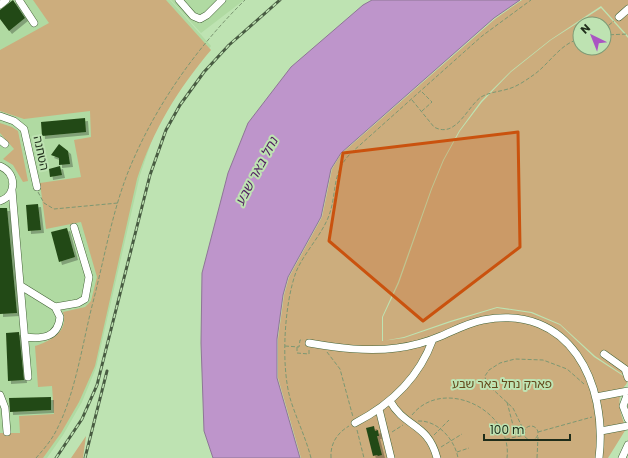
<svg xmlns="http://www.w3.org/2000/svg" width="628" height="458" font-family="Poppins,'Noto Sans Hebrew',sans-serif">
  <style>
    .built { fill: #b0daa2 }
    .green { fill: #ccad7d; fill-rule: evenodd }
    .water { fill: #be95cb; stroke: #8e7696 }
    .building { fill: #244816; filter: url(#shadow) }
    .lines { fill: none; stroke-linecap: round; stroke-linejoin: round }
    .minor-casing { stroke: #436337; stroke-width: 8 }
    .path { stroke: #7c9772; stroke-width: 1; stroke-dasharray: 4 2; stroke-linecap: butt }
    .minor { stroke: #fff; stroke-width: 7 }
    .rail-casing { stroke: #485c42; stroke-width: 3 }
    .rail { stroke: #bee3b2; stroke-width: 1.5; stroke-dasharray: 4.5; stroke-linecap: butt }
    .marked { fill: #ca520e; fill-opacity: 0.2; stroke: #ca520e; stroke-width: 3; stroke-linejoin: round }
    .labels { text-anchor: middle; stroke-width: 4; stroke-linejoin: round; paint-order: stroke }
    .street-label { font-size: 12px; fill: #1f2d1a; stroke: #bee3b2 }
    .park-label { font-size: 12px; fill: #63491b; stroke: #bee3b2 }
    .water-label { font-size: 13px; font-style: italic; fill: #522061; stroke: #bee3b2 }
  </style>
  <defs>
    <filter id="shadow"><feDropShadow dx="3" dy="3" stdDeviation="0" flood-color="#0004"/></filter>
  </defs>
  <rect width="100%" height="100%" fill="#bee3b2"/>
  <path class="built" d="M0 0H170L211 46 174 94 156 128 140 175 96 368 82 402 63 435 47 458H0Z
    M171 0H244L201 33Z"/>
  <path class="green" d="M33 0H166L211 50C178 89 153 130 137 179L95 366 79 402 61 433 43 458H0V433H20L19 416 54 414 52 386 38 387 35 346C51 341 69 331 63 312L85 307 91 301 97 277 81 222 46 229 40 183 81 177 74 140 91 137 90 111 24 119 0 111V50L49 23Z
    M522 0H628V36L601 6 550 40 511 71 481 101 459 131 443 160 431 189 398 282 382 317V341L404 338 451 322 497 308 531 313 560 325 594 357 628 379C628 384 624 386 622 390 616 403 622 417 626 429L608 458H301L278 378V339L284 295 289 277 322 217 332 169 341 154 495 19Z
    M601 8 628 38V378L595 356 560 324 532 312 497 307 450 321 404 337 383 341V317L399 283 432 189 444 160 460 131 482 102 511 72 551 40ZM580 24H604V48H580Z
    M0 123 12 127 18 131 28 181 23 182 13 165 3 159 14 149 0 133Z
    M86 436 83 458H71Z"/>
  <path class="water" d="M372 0H520L494 18 341 153 331 169 321 217 288 277 283 295 277 339V378L300 458H213L204 431 201 343 202 273 228 173 248 123 291 67 363 5Z"/>
  <path class="building" d="M13 0 25 18 9 31 0 19V10Z
    M85 118 86 132 42 136 41 122Z
    M59 144 68 151 70 164 59 165V158L51 155Z
    M60 166 62 175 50 177 49 169Z
    M38 204 41 230 28 231 26 205Z
    M0 208H7L17 313 0 314Z
    M67 228 75 257 59 262 51 232Z
    M19 332 24 380 8 381 6 333Z
    M51 397V410L10 412 9 398Z
    M374 426 375 431 378 430 379 436H377L382 455 378 456 377 455 373 456 366 428Z"/>
  <g class="lines">
    <defs>
      <path id="minor" d="M19 0 34 23
        M179 0 193 16 200 19 207 15 222 0
        M0 5 6 0
        M619 17 628 9
        M0 116 14 121 24 129 37 187
        M0 140 5 144
        M0 166C17 173 17 195 0 201
        M12 190 28 377
        M21 286 55 307 60 317C58 338 42 339 25 337
        M55 307 78 303 85 299 89 277 74 227
        M309 343C338 348 368 352 397 348 412 346 427 342 441 336 455 330 468 323 483 320 570 303 608 384 599 458
        M604 354 625 369 628 378
        M628 393 623 406 628 419
        M0 395 5 408 7 432
        M596 397 628 391
        M390 401C405 428 428 423 437 458
        M379 409 391 458
        M355 423C392 404 419 378 433 339
        M601 431 628 426
        M622 458 628 445"/>
    </defs>
    <use href="#minor" class="minor-casing"/>
    <path class="path" d="M604 29 614 21
      M604 35 628 34
      M422 92 432 102 422 111
      M412 100 434 127C456 139 467 107 481 97 490 92 498 92 508 89 516 87 525 81 532 76 549 65 560 43 580 39
      M38 192 44 203 54 209 118 203
      M285 346 299 347 300 340H303
      M297 347V353L309 354V349
      M327 352 340 369 353 417
      M507 402 516 437
      M412 415C443 376 513 410 507 458
      M418 421C438 420 455 440 458 458
      M524 433a7 7 0 1 1 14 0a7 7 0 1 1-14 0Z
      M357 430 364 458
      M392 432 403 425
      M538 432 592 417
      M525 433 513 408 486 383 485 376 489 370 500 363 515 359 543 360 567 369 584 384
      M434 435 449 420
      M506 439 525 435
      M441 447 462 434
      M457 452 469 448
      M36 458C43 450 51 441 56 431 75 395 82 346 92 306 105 257 113 204 134 158 160 99 200 44 245 0
      M311 458C306 438 296 418 290 398 281 365 284 305 296 272 304 253 320 237 328 218 338 194 330 174 351 153L482 36 531 0
      M331 458C330 444 337 433 349 426
      M537 458 538 437"/>
    <use href="#minor" class="minor"/>
    <defs>
      <path id="rail" d="M56 458 82 419 97 385 150 175 166 130 180 105 204 72 229 45 280 0
        M85 458 107 371"/>
    </defs>
    <use href="#rail" class="rail-casing"/>
    <use href="#rail" class="rail"/>
  </g>
  <path class="marked" d="M518 132 520 247 423 321 329 241 343 153Z"/>
  <g class="labels">
    <g class="street-label">
      <text transform="translate(41 153) rotate(78)" y="4">הטחנה</text>
    </g>
    <g class="park-label">
      <text x="502" y="388">פארק נחל באר שבע</text>
    </g>
    <g class="water-label">
      <text transform="translate(256 171) rotate(-62)" y="5">נחל באר שבע</text>
    </g>
  </g>
  <g transform="translate(592 36) rotate(317)"><circle r="19" fill="#bee3b2" stroke="#7e9a75"/>
  <path d="M0-3L7 15L0 10L-7 15Z" fill="#aa55c3"/>
  <text y="-6" font-size="11" font-weight="bold" text-anchor="middle" fill="#1f2d1a">N</text>
  </g>
  <path d="M484 434v6h86v-6" fill="none" stroke="#1f2d1a" stroke-width="2"/>
  <text x="490" y="434" font-size="12" fill="#1f2d1a" stroke="#bee3b2" stroke-width="3" paint-order="stroke">100 m</text>
</svg>
